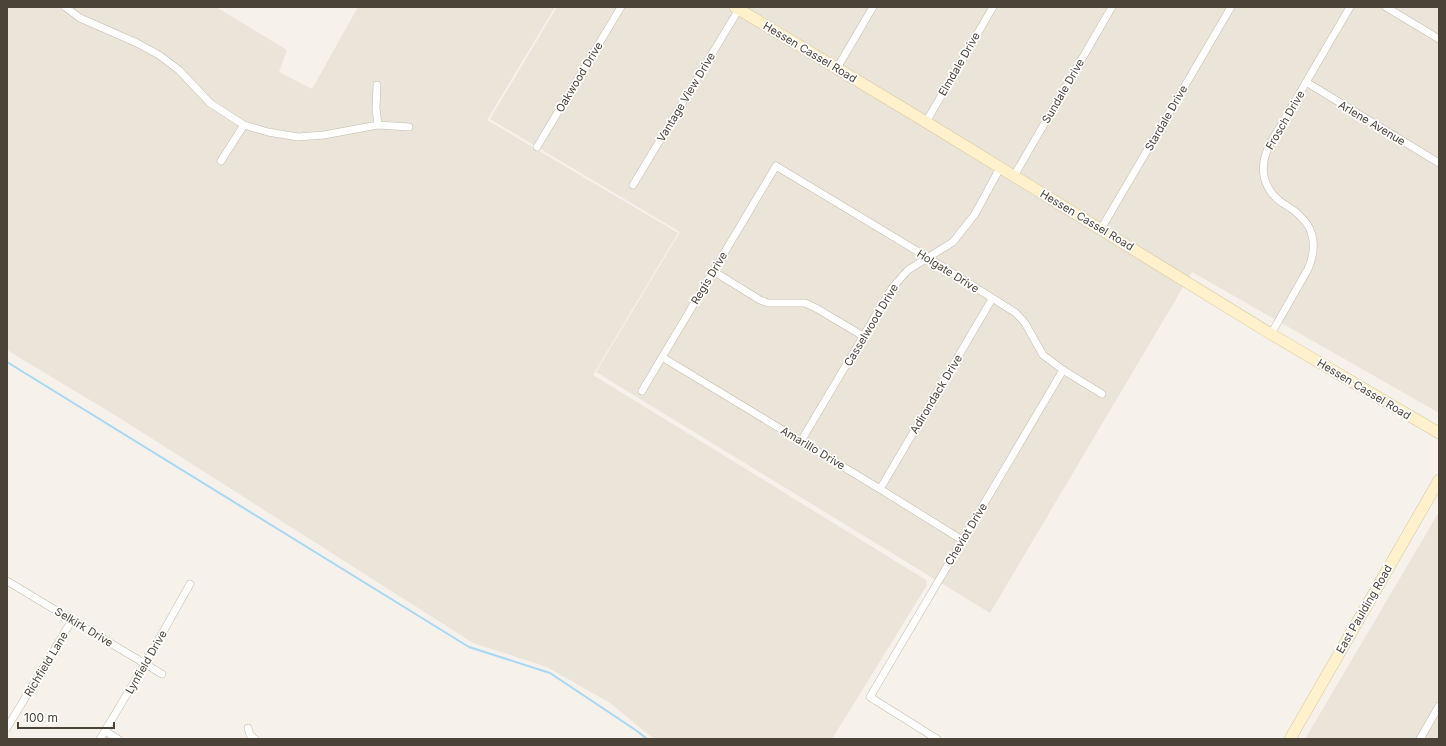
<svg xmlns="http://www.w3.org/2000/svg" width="1446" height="746" font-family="Inter,sans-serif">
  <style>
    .residential { fill: #eae4d9 }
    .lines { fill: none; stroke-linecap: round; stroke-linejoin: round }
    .stream { stroke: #a6d7f4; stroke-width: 2 }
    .minor-casing { stroke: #c2baad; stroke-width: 8 }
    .secondary-casing { stroke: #d7c59a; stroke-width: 12 }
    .minor { stroke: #fff; stroke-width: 7 }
    .secondary { stroke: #fff1cc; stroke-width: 11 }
    .labels { text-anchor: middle; stroke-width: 3.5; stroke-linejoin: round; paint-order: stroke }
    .street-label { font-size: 11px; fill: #4b4338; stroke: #fff }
  </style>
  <rect width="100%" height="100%" fill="#f6f2eb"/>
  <path class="residential" d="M7 7H216L287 50 279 72 312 89 358 7H555L487 120 678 233 593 375 926 580 927 585 832 739H654L610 703 547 667 473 643 118 417 7 350Z
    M557 7H1439V413L1192 272 990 613 596 372 680 232 490 119Z
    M1439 512V739H1305Z"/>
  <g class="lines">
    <path class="stream" d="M7 362 469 647 550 673 637 731 647 739"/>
    <defs>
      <path id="minor" d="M65 7 80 18 137 43 159 55 179 70 210 103 244 125 268 132 298 137 324 135 378 125 409 127
        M1386 7 1439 39
        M837 68 873 7
        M1306 82 1439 163
        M377 85 376 108 378 125
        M926 122 993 7
        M537 147 621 7
        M221 161 244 125
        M1014 176 1112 7
        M633 185 739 9
        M1101 229 1231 7
        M713 271 760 300 768 303H805L816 308 863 336
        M1271 334 1308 269C1316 251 1316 231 1301 217 1295 210 1288 207 1281 202 1261 187 1259 165 1270 144L1350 7
        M662 357 880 489 962 540
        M642 391 776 166 927 257 1016 313 1025 323 1043 355 1063 370 1102 394
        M801 441 892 288 908 270 953 242 975 214 1000 168
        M880 489 992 299
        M7 581 162 674
        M7 728 72 620
        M248 728 250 735 255 739
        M105 731 118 739
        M100 739 145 664 190 584
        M937 739 870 697 1063 370
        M1420 739 1439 706"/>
      <path id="secondary" d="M735 7 926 122 1271 334 1439 433
        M1290 739 1439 480"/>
    </defs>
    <use href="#minor" class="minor-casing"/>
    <use href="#secondary" class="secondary-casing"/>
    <use href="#minor" class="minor"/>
    <use href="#secondary" class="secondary"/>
  </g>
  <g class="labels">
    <g class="street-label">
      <text transform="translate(810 52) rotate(31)" y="4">Hessen Cassel Road</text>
      <text transform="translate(959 64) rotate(-60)" y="4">Elmdale Drive</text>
      <text transform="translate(579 77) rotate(-59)" y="4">Oakwood Drive</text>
      <text transform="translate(1063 91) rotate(-60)" y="4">Sundale Drive</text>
      <text transform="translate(686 97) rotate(-59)" y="4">Vantage View Drive</text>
      <text transform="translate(1166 118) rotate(-60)" y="4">Stardale Drive</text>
      <text transform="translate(1285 120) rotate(-60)" y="4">Frosch Drive</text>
      <text transform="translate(1372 123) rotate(31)" y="4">Arlene Avenue</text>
      <text transform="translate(1087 220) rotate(31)" y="4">Hessen Cassel Road</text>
      <text transform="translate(948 271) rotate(32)" y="4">Holgate Drive</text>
      <text transform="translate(709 278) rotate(-59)" y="4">Regis Drive</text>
      <text transform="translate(871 325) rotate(-59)" y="4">Casselwood Drive</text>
      <text transform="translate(1364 389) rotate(31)" y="4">Hessen Cassel Road</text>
      <text transform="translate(936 394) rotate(-59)" y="4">Adirondack Drive</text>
      <text transform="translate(813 448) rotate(31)" y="4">Amarillo Drive</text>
      <text transform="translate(966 534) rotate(-59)" y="4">Cheviot Drive</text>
      <text transform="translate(1364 609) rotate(-60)" y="4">East Paulding Road</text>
      <text transform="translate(84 627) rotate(31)" y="4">Selkirk Drive</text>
      <text transform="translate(146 662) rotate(-60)" y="4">Lynfield Drive</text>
      <text transform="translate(46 664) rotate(-59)" y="4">Richfield Lane</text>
    </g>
  </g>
  <rect width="1446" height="746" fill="none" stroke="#4b4338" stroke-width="16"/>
  <path d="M18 722v6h96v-6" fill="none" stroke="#4b4338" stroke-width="2"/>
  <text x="24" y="722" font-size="12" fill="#4b4338" stroke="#ffffff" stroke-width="3" paint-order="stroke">100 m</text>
</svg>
